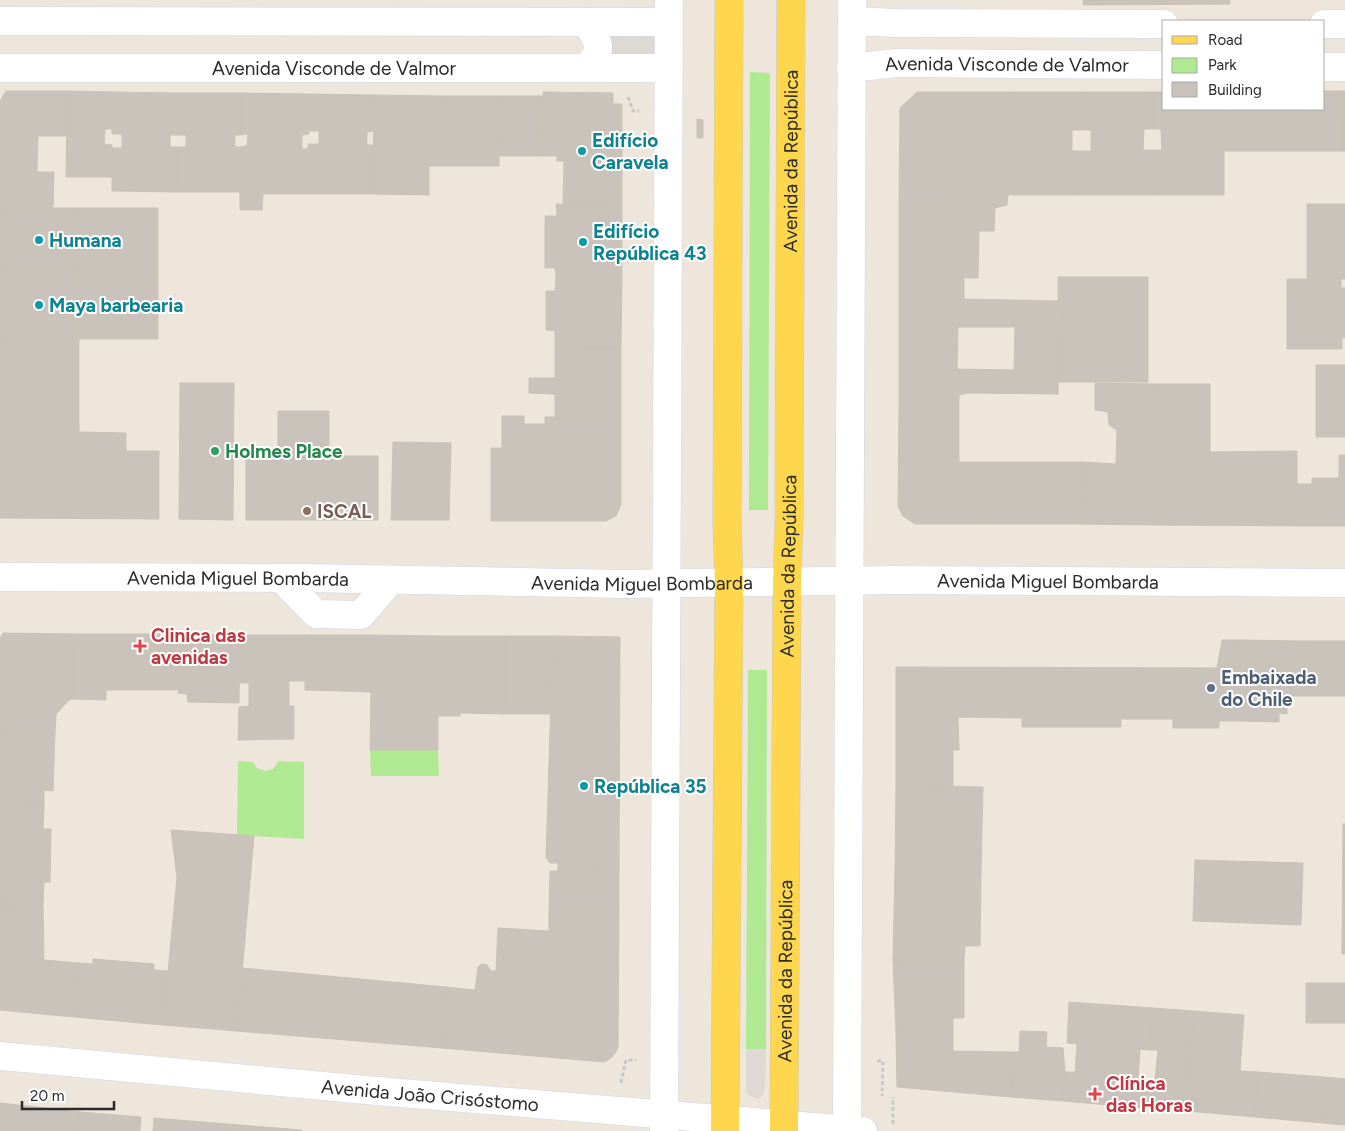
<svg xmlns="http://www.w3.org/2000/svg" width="1345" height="1131" font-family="Figtree,sans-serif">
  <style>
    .green { fill: #afea92 }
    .plaza { fill: #ded9d2 }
    .building { fill: #c9c3bb; stroke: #cac2b4; fill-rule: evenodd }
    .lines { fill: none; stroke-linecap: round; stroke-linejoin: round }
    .minor-casing { stroke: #d0d4e5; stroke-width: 29 }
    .major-casing { stroke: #c8c8c8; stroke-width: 29 }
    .path { stroke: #c8c8c8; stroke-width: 3; stroke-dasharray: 4 2.5; stroke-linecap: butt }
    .minor { stroke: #fff; stroke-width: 28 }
    .major { stroke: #ffd74f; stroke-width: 28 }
    .culture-dot { fill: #0f9aa8; stroke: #fff; stroke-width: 2 }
    .leisure-dot { fill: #2e9e5b; stroke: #fff; stroke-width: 2 }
    .education-dot { fill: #8d6e63; stroke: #fff; stroke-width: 2 }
    .health-dot { fill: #e0444e; stroke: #fff; stroke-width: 2 }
    .service-dot { fill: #5c6f8a; stroke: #fff; stroke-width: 2 }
    .labels { text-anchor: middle; stroke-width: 4; stroke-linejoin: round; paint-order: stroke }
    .street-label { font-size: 19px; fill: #2a2a2a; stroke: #fff }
    .culture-label { font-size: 19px; font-weight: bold; fill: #0d838f; stroke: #fff; text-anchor: start }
    .leisure-label { font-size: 19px; font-weight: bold; fill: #27864d; stroke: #fff; text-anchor: start }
    .education-label { font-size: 19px; font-weight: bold; fill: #785e54; stroke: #fff; text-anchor: start }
    .health-label { font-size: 19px; font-weight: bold; fill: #be3a42; stroke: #fff; text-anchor: start }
    .service-label { font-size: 19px; font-weight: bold; fill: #4e5e75; stroke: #fff; text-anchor: start }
  </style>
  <rect width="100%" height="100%" fill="#eee6db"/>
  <path class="green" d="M750 72 770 73 768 510H749Z
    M748 670H767L766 1049H746Z
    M370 750H438L439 776H371Z
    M238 761 253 762 257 768 265 771 273 769 279 761 304 762V839L237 835Z"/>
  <path class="plaza" d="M607 32H661V57L607 56Z
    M746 1049H766L765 1089 761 1098 756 1099 747 1094 746 1089Z"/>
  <path class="building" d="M1083 0H1230V4L1083 5Z
    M6 91H67L66 136H38L37 172H54L53 208H0V101Z
    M67 91 112 92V129H105L104 144 112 145V177H66Z
    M1324 91H1342L1343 151H1305V109H1324Z
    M1342 91H1345V151H1343Z
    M112 92 177 93V135H170V147H177L176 192 112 191V148H122V134H112Z
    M543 92 613 93V104H622V205L563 204 564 161H557V156H542Z
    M917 92H1008V195L1007 205 995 208 899 206 900 108Z
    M1008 92H1080V130H1072V151H1078V195H1008Z
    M1080 92H1152L1153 129H1144L1143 150H1152V195H1078V151H1091V130H1080Z
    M1152 92H1164V109H1224V195H1152V150H1162L1161 129H1153Z
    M177 93H241L240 135H235V147H240V192H176L177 147H186V135H177Z
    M241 93 309 94V134L302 135V149H309L308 194H263L262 210H240V147L247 146 248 134 240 135Z
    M309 94 374 95V131L367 132V145H374L373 194H308V144H319V131H309Z
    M374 95 440 96V166H429V195L373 194Z
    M440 96H500L499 166H440Z
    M500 96H543L542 156H500Z
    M1224 109H1305V151H1224Z
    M697 119 703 120V138H697Z
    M556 204 622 205V278H556L555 268H545V216H557Z
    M1307 204H1345V279H1307Z
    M899 206 995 208 994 231H979L978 278H899Z
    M0 208H79V271H0Z
    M79 208H158V272L79 271Z
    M0 271H79V339H0Z
    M79 271 158 272V339H79Z
    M1058 277H1148V382H1058Z
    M556 278H622L621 348 555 347V331L546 330V291H555Z
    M899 278H964V299L1059 301 1058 394 968 393 959 395V412H899ZM958 327H1015L1014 370 957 369Z
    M1287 279H1341V288H1345V338H1342V349H1287Z
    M0 339H79V432L126 433V451H159V519L0 518Z
    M555 347 621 348V417H555V394L529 393V378H555Z
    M1316 365H1345V437H1316Z
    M180 383H234L233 520 179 519Z
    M1095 383 1155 384V525L1081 524 1082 462 1116 464 1117 430 1109 425 1108 412 1095 410Z
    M1155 384H1210V452L1297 451V484H1312V526L1155 525Z
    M278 411H329V456H378V520H246V457H278Z
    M899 412H959V462H985V524H915L903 516 898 507Z
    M502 416H524V424H545V417H621V504L616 516 606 521H491V448H502Z
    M393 442 451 443 449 520H391Z
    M1339 455H1345V526H1312V478H1339Z
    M985 462H1082L1081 524H985Z
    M3 633 74 634 72 699 69 700 56 714 55 734H0V639Z
    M74 634H106V700L72 699Z
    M106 634H171L172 690H106Z
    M171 634 240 635 239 703 188 702 187 694 178 693V689L172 690Z
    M240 635H305V681H289V706H294V739L238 740 239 707 249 706V683H240Z
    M305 635H372L371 692 305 690Z
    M372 635 438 636V750H370Z
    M438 636H505L504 714 460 713V716H438Z
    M505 636H553L551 714H504Z
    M553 636 620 637 619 870 558 871V863H550L546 858Z
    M1222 640H1238V721H1219V728H1173V719H1121V727H1022V718L958 717 959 750H953V786L896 785V667L1217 668Z
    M1238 640 1304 641V696H1287V714L1279 713V722L1238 721Z
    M1304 641H1345V696H1304Z
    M0 734H55L53 791 44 790V808L0 807Z
    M896 785 983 787 981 873 895 871Z
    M0 807 44 808 43 829H51L50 882H44L43 905 0 904Z
    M1343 824H1345V954H1342Z
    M171 830 254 836 237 1031 163 1025 177 877Z
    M1195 860 1303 863 1301 925 1193 921Z
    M619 870V911L549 910 550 871Z
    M895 871 981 873 980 946H965L964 961 893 960Z
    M0 904 43 905 44 960 79 963 74 1017 0 1010Z
    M549 910 619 911 618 1046 616 1052 611 1058 604 1062 442 1048 446 987 475 990 478 967 481 964 487 965 491 971H496L498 928 549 931Z
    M93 959 154 964V970L168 971 163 1025 74 1017 79 963 93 964Z
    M893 960 964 961V1018H953V1033L896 1032Z
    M242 968 446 987 442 1048 237 1031Z
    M1306 983H1345V1023H1306Z
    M1069 1002 1153 1008 1150 1050 1140 1049 1138 1079 1147 1080 1145 1108 1063 1101 1065 1072H1075L1077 1044 1067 1043Z
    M1153 1008 1194 1011 1187 1111 1145 1108 1147 1080H1155L1158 1050H1150Z
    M1194 1011 1244 1015 1240 1071 1258 1072 1255 1117 1187 1111Z
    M1020 1031 1047 1032 1046 1047 1063 1048 1065 1072 1063 1101 1011 1097 1010 1052H1019Z
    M896 1032 953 1033V1051L1010 1052 1011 1097 897 1087Z
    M1258 1072 1325 1077 1322 1123 1255 1117Z
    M1325 1077 1345 1079V1125L1322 1123Z
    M0 1103 80 1112 78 1131H0Z
    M80 1112 141 1117 140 1131H78Z
    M154 1118 227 1124V1131H153Z
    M227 1124 302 1130V1131H227Z"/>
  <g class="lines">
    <defs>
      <g id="minor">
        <path d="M0 21 669 22"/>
        <path d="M852 21 896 23 1164 24"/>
        <path d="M1324 24H1345"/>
        <path d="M585 67C606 52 598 40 586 22"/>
        <path d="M1324 67H1345"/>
        <path id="s1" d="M0 68H669"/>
        <path id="s2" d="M851 68 896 63 1164 65"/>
        <path id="s3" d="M0 577 305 578 623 584 895 580 1345 583"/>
        <path d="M281 578 316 614 361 615 391 580"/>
        <path id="s4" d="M0 1056 377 1091 863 1131"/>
        <path d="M664 1131 669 0"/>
        <path d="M847 1131 852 0"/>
      </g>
      <g id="major">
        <path d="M725 1131 729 583 727 521 729 0"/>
        <path id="s5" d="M784 1131 787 582 789 521 791 0"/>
      </g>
    </defs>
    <use href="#minor" class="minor-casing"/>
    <use href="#major" class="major-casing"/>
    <path class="path" d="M628 97 633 111H639
      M877 1061H883L882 1096
      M621 1083 626 1060H636
      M893 1124V1097"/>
    <use href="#minor" class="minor"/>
    <use href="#major" class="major"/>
  </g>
  <g class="culture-dot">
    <circle cx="582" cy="151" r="5"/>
    <circle cx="39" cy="240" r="5"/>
    <circle cx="583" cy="242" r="5"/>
    <circle cx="39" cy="305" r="5"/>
    <circle cx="584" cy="786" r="5"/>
  </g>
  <circle class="leisure-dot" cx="215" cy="451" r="5"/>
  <circle class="education-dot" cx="307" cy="511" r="5"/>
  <g class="health-dot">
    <path d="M137.5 638.5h5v5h5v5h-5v5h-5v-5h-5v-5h5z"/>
    <path d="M1092.5 1086.5h5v5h5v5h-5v5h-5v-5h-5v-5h5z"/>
  </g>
  <circle class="service-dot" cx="1211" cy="688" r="5"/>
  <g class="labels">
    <g class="street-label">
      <text dy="7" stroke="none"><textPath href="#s2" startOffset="156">Avenida Visconde de Valmor</textPath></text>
      <text dy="7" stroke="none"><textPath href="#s1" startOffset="334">Avenida Visconde de Valmor</textPath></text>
      <text dy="7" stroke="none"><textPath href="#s5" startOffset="970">Avenida da República</textPath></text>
      <text dy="7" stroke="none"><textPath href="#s5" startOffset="565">Avenida da República</textPath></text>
      <text dy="7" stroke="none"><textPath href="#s3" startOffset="238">Avenida Miguel Bombarda</textPath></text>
      <text dy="7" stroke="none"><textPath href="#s3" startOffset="1048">Avenida Miguel Bombarda</textPath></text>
      <text dy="7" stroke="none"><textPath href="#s3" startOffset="642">Avenida Miguel Bombarda</textPath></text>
      <text dy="7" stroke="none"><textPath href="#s5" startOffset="160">Avenida da República</textPath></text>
      <text dy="7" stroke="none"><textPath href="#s4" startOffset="432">Avenida João Crisóstomo</textPath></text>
    </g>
    <g class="culture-label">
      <text x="592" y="147">Edifício<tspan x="592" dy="22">Caravela</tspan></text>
      <text x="593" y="238">Edifício<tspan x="593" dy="22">República 43</tspan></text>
      <text x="49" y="247">Humana</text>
      <text x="49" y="312">Maya barbearia</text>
      <text x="594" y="793">República 35</text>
    </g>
    <g class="leisure-label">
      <text x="225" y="458">Holmes Place</text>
    </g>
    <g class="education-label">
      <text x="317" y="518">ISCAL</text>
    </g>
    <g class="health-label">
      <text x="151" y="642">Clinica das<tspan x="151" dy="22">avenidas</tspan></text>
      <text x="1106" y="1090">Clínica<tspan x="1106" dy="22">das Horas</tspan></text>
    </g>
    <g class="service-label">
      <text x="1221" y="684">Embaixada<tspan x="1221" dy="22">do Chile</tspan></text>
    </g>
  </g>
  <rect x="1162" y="20" width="162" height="90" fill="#ffffff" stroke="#aaaaaa"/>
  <rect x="1172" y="36" width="25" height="8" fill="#ffd74f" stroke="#aaaaaa"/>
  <text x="1208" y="45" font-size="15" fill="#2a2a2a">Road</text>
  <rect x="1172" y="58" width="25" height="15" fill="#afea92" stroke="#aaaaaa"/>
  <text x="1208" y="70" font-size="15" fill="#2a2a2a">Park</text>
  <rect x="1172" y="82" width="25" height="15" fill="#c9c3bb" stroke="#aaaaaa"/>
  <text x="1208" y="95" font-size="15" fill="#2a2a2a">Building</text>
  <path d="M22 1101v8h92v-8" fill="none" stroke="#2a2a2a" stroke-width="2.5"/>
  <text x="30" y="1101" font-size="15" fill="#2a2a2a" stroke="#ffffff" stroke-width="4" paint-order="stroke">20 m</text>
</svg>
